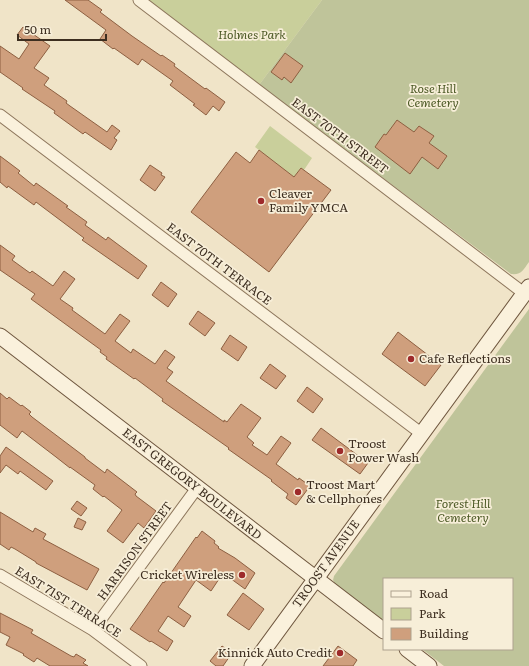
<svg xmlns="http://www.w3.org/2000/svg" width="529" height="666" font-family="Literata,serif">
  <style>
    .green { fill: #c9cf9b }
    .cemetery { fill: #bfc49a }
    .building { fill: #cf9f7d; stroke: #8d5f41 }
    .lines { fill: none; stroke-linecap: round; stroke-linejoin: round }
    .street-casing { stroke: #8d765c; stroke-width: 13 }
    .secondary-casing { stroke: #6f573f; stroke-width: 17 }
    .street { stroke: #faf1dc; stroke-width: 11 }
    .secondary { stroke: #faf1dc; stroke-width: 15 }
    .poi-dot { fill: #9e2a2b; stroke: #f7eed8; stroke-width: 1.5 }
    .labels { text-anchor: middle; stroke-width: 3.5; stroke-linejoin: round; paint-order: stroke }
    .park-label { font-size: 12px; font-style: italic; fill: #4d5a26; stroke: #f7eed8 }
    .street-label { font-size: 12px; fill: #3d2e20; stroke: #f7eed8 }
    .poi-label { font-size: 12px; fill: #3d2e20; stroke: #f7eed8; text-anchor: start }
  </style>
  <rect width="100%" height="100%" fill="#f0e4c8"/>
  <path class="green" d="M148 0H322L259 85Z
    M270 126 312 158 304 170 301 168 294 177 255 147Z"/>
  <path class="cemetery" d="M322 0H529V262C523 270 522 275 511 274L259 85Z
    M529 309V666H444L422 649H512V579H384V621L335 584 333 580 334 576Z"/>
  <path class="building" d="M65 0H88L102 10 100 12 132 36 161 56 162 55 175 64 174 66 205 89 206 88 225 102 219 111 213 106 206 115 193 105 195 104 170 85 173 81 142 59 138 65 114 48 113 49 100 39 106 30Z
    M23 27 50 46 34 68 49 78 44 85 67 101 66 103 70 106 107 132 112 125 120 131 114 138 117 140 111 150 85 132 83 134 54 113 55 111 22 89 23 88 0 72V46L19 59 29 44 17 35Z
    M285 53 303 66 291 83 284 77 282 80 271 72Z
    M397 120 414 132 419 126 434 136 429 143 447 156 438 169 422 157 410 174 375 147 384 134 386 135Z
    M259 150 294 177 301 168 331 190 269 272 191 212 236 152 250 163Z
    M0 156 20 171 18 173 34 186 36 183 68 206 66 207 87 222 85 225 106 240 108 237 116 243 147 266 138 279 82 240 84 238 36 202 34 205 8 186 7 188 0 182Z
    M150 165 162 173 161 175 165 177 155 191 140 180Z
    M0 245 15 256 12 260 30 273 32 271 53 286 64 271 75 279 60 299 73 308 72 310 105 334 120 314 130 321 115 341 131 353 133 349 155 364 165 350 175 357 167 368 173 372 166 381 224 422V420L227 422 241 404 261 418 247 437 254 443 252 445 267 455 281 436 291 443 276 464 298 480 299 478 310 486 296 505 286 498 288 494 271 481 272 480 228 449 229 448 162 401 163 399 135 378 134 379 106 359 107 357 100 352 101 350 31 299 35 294 0 270Z
    M161 282 177 294 168 307 152 295Z
    M198 311 215 323 205 336 189 324Z
    M398 332 441 365 425 386 382 354Z
    M230 335 247 347 238 361 221 349Z
    M270 364 286 376 276 389 260 378Z
    M307 387 323 399 313 413 297 401Z
    M0 393 7 399 9 397 21 406 22 405 31 412 29 414 32 417 85 457V458L105 473 107 469 137 492 135 494 136 496 156 511 144 528 138 523 123 543 107 531 122 510 104 496 103 497 93 489 95 485 70 467V468L56 457 22 431 17 438 0 425Z
    M321 428 368 463 360 474 312 440Z
    M6 447 53 481 46 490 20 471 18 474 6 465 0 473V456Z
    M77 501 87 508 81 516 71 509Z
    M0 512 33 532 35 528 46 534 43 539 99 569 87 590 36 563V562L15 549 11 547 9 550 0 544Z
    M78 518 86 522 82 530 74 527Z
    M202 531 215 541 214 543 219 547 218 548 235 558 255 573 245 589 223 573 211 591 196 580 178 607 191 616 184 627 168 616 158 631 173 641 167 651 151 641 150 642 130 629 138 618 163 582 164 583 196 537 197 538Z
    M243 593 264 609 249 630 227 615Z
    M0 613 33 630 31 633 71 656 74 657 76 654 86 660 83 663 88 666H50L37 658 34 662 23 655 24 654 6 645 10 637 0 632Z
    M222 646 232 653 223 666H216L210 661Z
    M338 646 357 660 353 666H323Z"/>
  <g class="lines">
    <defs>
      <path id="street" d="M139 0 525 294
        M0 115 422 434
        M0 575 93 630 141 666
        M93 630 197 488"/>
      <path id="secondary" d="M0 336 384 631
        M407 649 429 666
        M252 666 529 287"/>
    </defs>
    <use href="#street" class="street-casing"/>
    <use href="#secondary" class="secondary-casing"/>
    <use href="#street" class="street"/>
    <use href="#secondary" class="secondary"/>
  </g>
  <g class="poi-dot">
    <circle cx="261" cy="201" r="4"/>
    <circle cx="411" cy="359" r="4"/>
    <circle cx="340" cy="451" r="4"/>
    <circle cx="298" cy="492" r="4"/>
    <circle cx="242" cy="575" r="4"/>
    <circle cx="340" cy="653" r="4"/>
  </g>
  <g class="labels">
    <g class="park-label">
      <text x="252" y="39">Holmes Park</text>
      <text x="433" y="93">Rose Hill<tspan x="433" dy="14">Cemetery</tspan></text>
      <text x="463" y="508">Forest Hill<tspan x="463" dy="14">Cemetery</tspan></text>
    </g>
    <g class="street-label">
      <text transform="translate(340 136) rotate(37)" y="4">EAST 70TH STREET</text>
      <text transform="translate(219 264) rotate(37)" y="4">EAST 70TH TERRACE</text>
      <text transform="translate(192 484) rotate(38)" y="4">EAST GREGORY BOULEVARD</text>
      <text transform="translate(135 551) rotate(-54)" y="4">HARRISON STREET</text>
      <text transform="translate(326 564) rotate(-54)" y="4">TROOST AVENUE</text>
      <text transform="translate(68 602) rotate(32)" y="4">EAST 71ST TERRACE</text>
    </g>
    <g class="poi-label">
      <text x="269" y="198">Cleaver<tspan x="269" dy="14">Family YMCA</tspan></text>
      <text x="419" y="363">Cafe Reflections</text>
      <text x="348" y="448">Troost<tspan x="348" dy="14">Power Wash</tspan></text>
      <text x="306" y="489">Troost Mart<tspan x="306" dy="14">&amp; Cellphones</tspan></text>
      <text x="234" y="579" text-anchor="end">Cricket Wireless</text>
      <text x="332" y="657" text-anchor="end">Kinnick Auto Credit</text>
    </g>
  </g>
  <rect x="383" y="578" width="130" height="72" fill="#f7eed8" stroke="#ada18e"/>
  <rect x="391" y="591" width="20" height="6" fill="#faf1dc" stroke="#ada18e"/>
  <text x="419" y="598" font-size="12" fill="#3d2e20">Road</text>
  <rect x="391" y="608" width="20" height="12" fill="#c9cf9b" stroke="#ada18e"/>
  <text x="419" y="618" font-size="12" fill="#3d2e20">Park</text>
  <rect x="391" y="628" width="20" height="12" fill="#cf9f7d" stroke="#ada18e"/>
  <text x="419" y="638" font-size="12" fill="#3d2e20">Building</text>
  <path d="M18 34v6h88v-6" fill="none" stroke="#3d2e20" stroke-width="2"/>
  <text x="24" y="34" font-size="12" fill="#3d2e20" stroke="#f7eed8" stroke-width="3" paint-order="stroke">50 m</text>
</svg>
